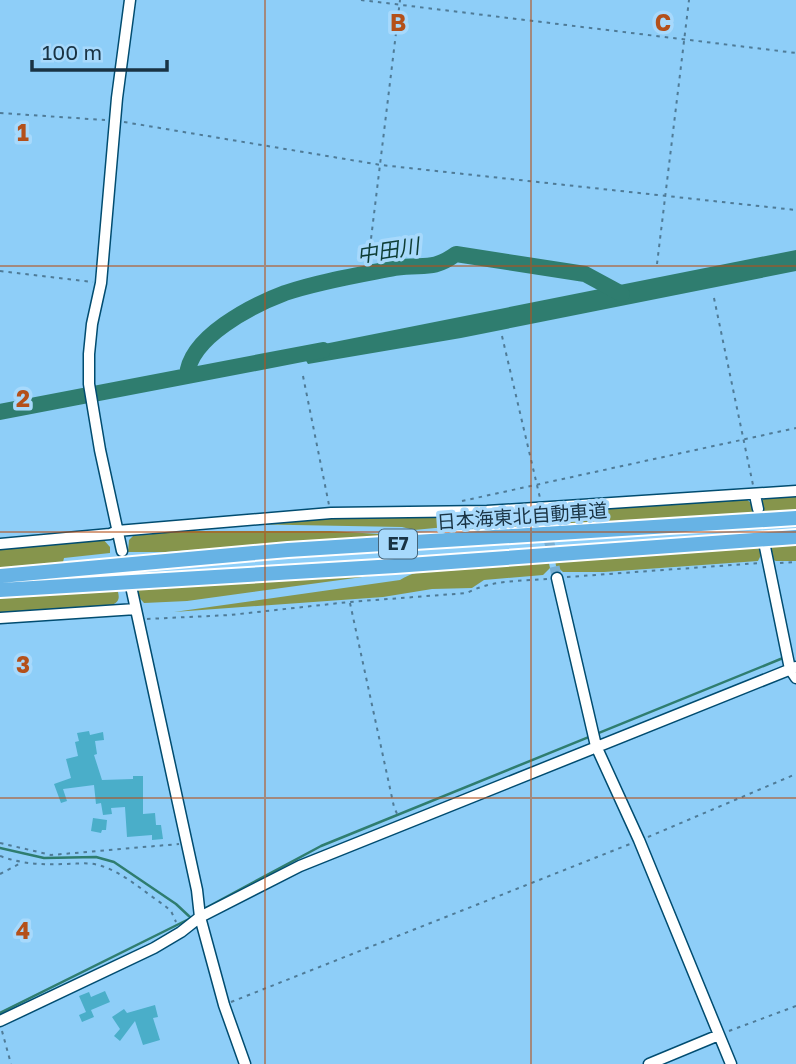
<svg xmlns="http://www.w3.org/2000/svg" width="796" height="1064" font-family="'Golos Text','Noto Sans JP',sans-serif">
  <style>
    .forest { fill: #86954c }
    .water { fill: #2f7d6f }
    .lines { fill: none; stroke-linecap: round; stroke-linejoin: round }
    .stream { stroke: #2f7d6f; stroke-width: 2.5 }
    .river { stroke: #2f7d6f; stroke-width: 16 }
    .building { fill: #4aaec9 }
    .minor-tunnel { stroke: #77afd4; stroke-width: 10; stroke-dasharray: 10 5; stroke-linecap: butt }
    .minor-casing { stroke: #014c70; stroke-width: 13 }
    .highway-casing { stroke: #fff; stroke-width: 18 }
    .path { stroke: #4f7b97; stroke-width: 2; stroke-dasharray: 3.5 5; stroke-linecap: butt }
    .minor { stroke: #fff; stroke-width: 10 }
    .highway { stroke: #67b3e5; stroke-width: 14 }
    .grid { fill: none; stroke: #b4501a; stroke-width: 2; stroke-opacity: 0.55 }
    .labels { text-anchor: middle; stroke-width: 7; stroke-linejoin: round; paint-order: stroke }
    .shield { fill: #a7d9fc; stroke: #44657b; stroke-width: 2 }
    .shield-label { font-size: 18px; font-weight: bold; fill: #193344 }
    .street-label { font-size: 19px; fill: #193344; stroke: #a7d9fc }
    .water-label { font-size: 21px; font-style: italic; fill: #0e3d35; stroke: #a7d9fc }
    .grid-label { font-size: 23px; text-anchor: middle; font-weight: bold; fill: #b4501a; stroke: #a7d9fc; stroke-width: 7; stroke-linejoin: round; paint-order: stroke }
  </style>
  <rect width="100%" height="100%" fill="#8ecef8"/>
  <path class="forest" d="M796 495V511L761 512 760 504 764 498Z
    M745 498 752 504 754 513 556 526H549L547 520 555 511Z
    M465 512 476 516 533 512 538 515 541 525 477 531 467 525 414 530 402 527 240 524 333 515Z
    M185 531H330L395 535 166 552H128L129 540 133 536Z
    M102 538 110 547V553L64 558 63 562 0 568V545Z
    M796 544V561H776L771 559 768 546Z
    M761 545 762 553 758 561 604 572H563L556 566 555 559Z
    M548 559 550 568 543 575 484 580 472 588 432 589 383 597 174 612 400 580C405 577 411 574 416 573 437 567 460 575 479 564Z
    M399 572 187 601 144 603 137 595 136 587Z
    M117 588C119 596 121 601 112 605L0 614V595Z"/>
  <path class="water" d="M796 250V271L461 338 308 364 299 349Z"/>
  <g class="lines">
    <path class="stream" d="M0 848 44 858 96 857 114 862 176 904 191 918
      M202 910 321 846 783 658
      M0 1013 191 918"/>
    <path class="river" d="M187 376C189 337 253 305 285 293 321 281 359 275 395 268 423 263 431 272 456 254L585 274 622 294
      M0 412 323 350"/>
  </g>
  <path class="building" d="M89 731 90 735 103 732 104 740 95 741 97 754 94 755 102 780 133 779V776H143V814L155 813 156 825H161L163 839 152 840V835L127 837 125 807 111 808 112 814 103 815 101 803 96 804 94 785 63 789 67 801 61 803 54 784 71 778 66 759 78 756 75 742 79 741 77 733Z
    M93 818 107 820 106 830H102L101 833 91 831Z
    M105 991 110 1002 91 1010 94 1017 82 1022 79 1015 86 1012 79 996 89 992 91 997Z
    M155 1005 158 1017 153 1018 160 1040 143 1045 135 1021 120 1041 114 1036 120 1029 112 1017 124 1009 127 1013Z"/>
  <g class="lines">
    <path class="minor-tunnel" d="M542 508 557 578"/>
    <defs>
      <path id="minor" d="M755 495 758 509
        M0 544 110 534 117 531 331 513 487 511 796 491
        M765 547 790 669 796 678
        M122 551 100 450 89 384V354L92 324 101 283 117 98 130 0
        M557 578 596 746 639 840 731 1064
        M132 591 197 890 200 917 300 866 796 667
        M0 618 136 609
        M0 1021 154 948 181 932 200 917 224 1005 245 1064
        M649 1064 719 1035"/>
      <path id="highway" d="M0 576 288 550 796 518
        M0 590 395 566 796 537"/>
    </defs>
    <use href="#minor" class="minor-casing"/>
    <use href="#highway" class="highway-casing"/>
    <path class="path" d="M361 0 796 53
      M0 113 105 120
      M124 122 381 165 796 210
      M370 247 400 0
      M657 264 689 0
      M0 271 93 282
      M714 298 753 485
      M502 336 540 498
      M303 376 329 505
      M462 501 796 428
      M780 563 796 562
      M567 577 760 563
      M350 603 394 807 398 816
      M147 619 230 615 349 602 467 593C491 580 520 581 547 579
      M648 837 796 774
      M0 843 51 855 179 844
      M0 856C22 864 42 865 65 864 76 864 88 862 98 865 122 871 144 892 164 905L171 911 176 922
      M0 874 21 863
      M231 1002 630 844
      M2 1031 11 1064
      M729 1031 796 1006"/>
    <use href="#minor" class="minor"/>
    <use href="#highway" class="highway"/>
  </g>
  <path class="grid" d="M265 0V1064M531 0V1064M0 266H796M0 532H796M0 798H796"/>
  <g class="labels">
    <rect class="shield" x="379" y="529.5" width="38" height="29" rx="5"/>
    <g class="shield-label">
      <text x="398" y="550">E7</text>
    </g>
    <g class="street-label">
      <text transform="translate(522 516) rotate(-4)" y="7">日本海東北自動車道</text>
    </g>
    <g class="water-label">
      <text transform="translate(388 251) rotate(-9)" y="7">中田川</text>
    </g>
  </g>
  <g class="grid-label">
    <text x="398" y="31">B</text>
    <text x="663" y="31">C</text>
    <text x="23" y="141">1</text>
    <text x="23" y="407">2</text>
    <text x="23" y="673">3</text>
    <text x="23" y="939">4</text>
  </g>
  <path d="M32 60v10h135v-10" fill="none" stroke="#193344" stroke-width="3.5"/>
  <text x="42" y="60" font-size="21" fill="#193344" stroke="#a7d9fc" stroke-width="5" paint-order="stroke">100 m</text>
</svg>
